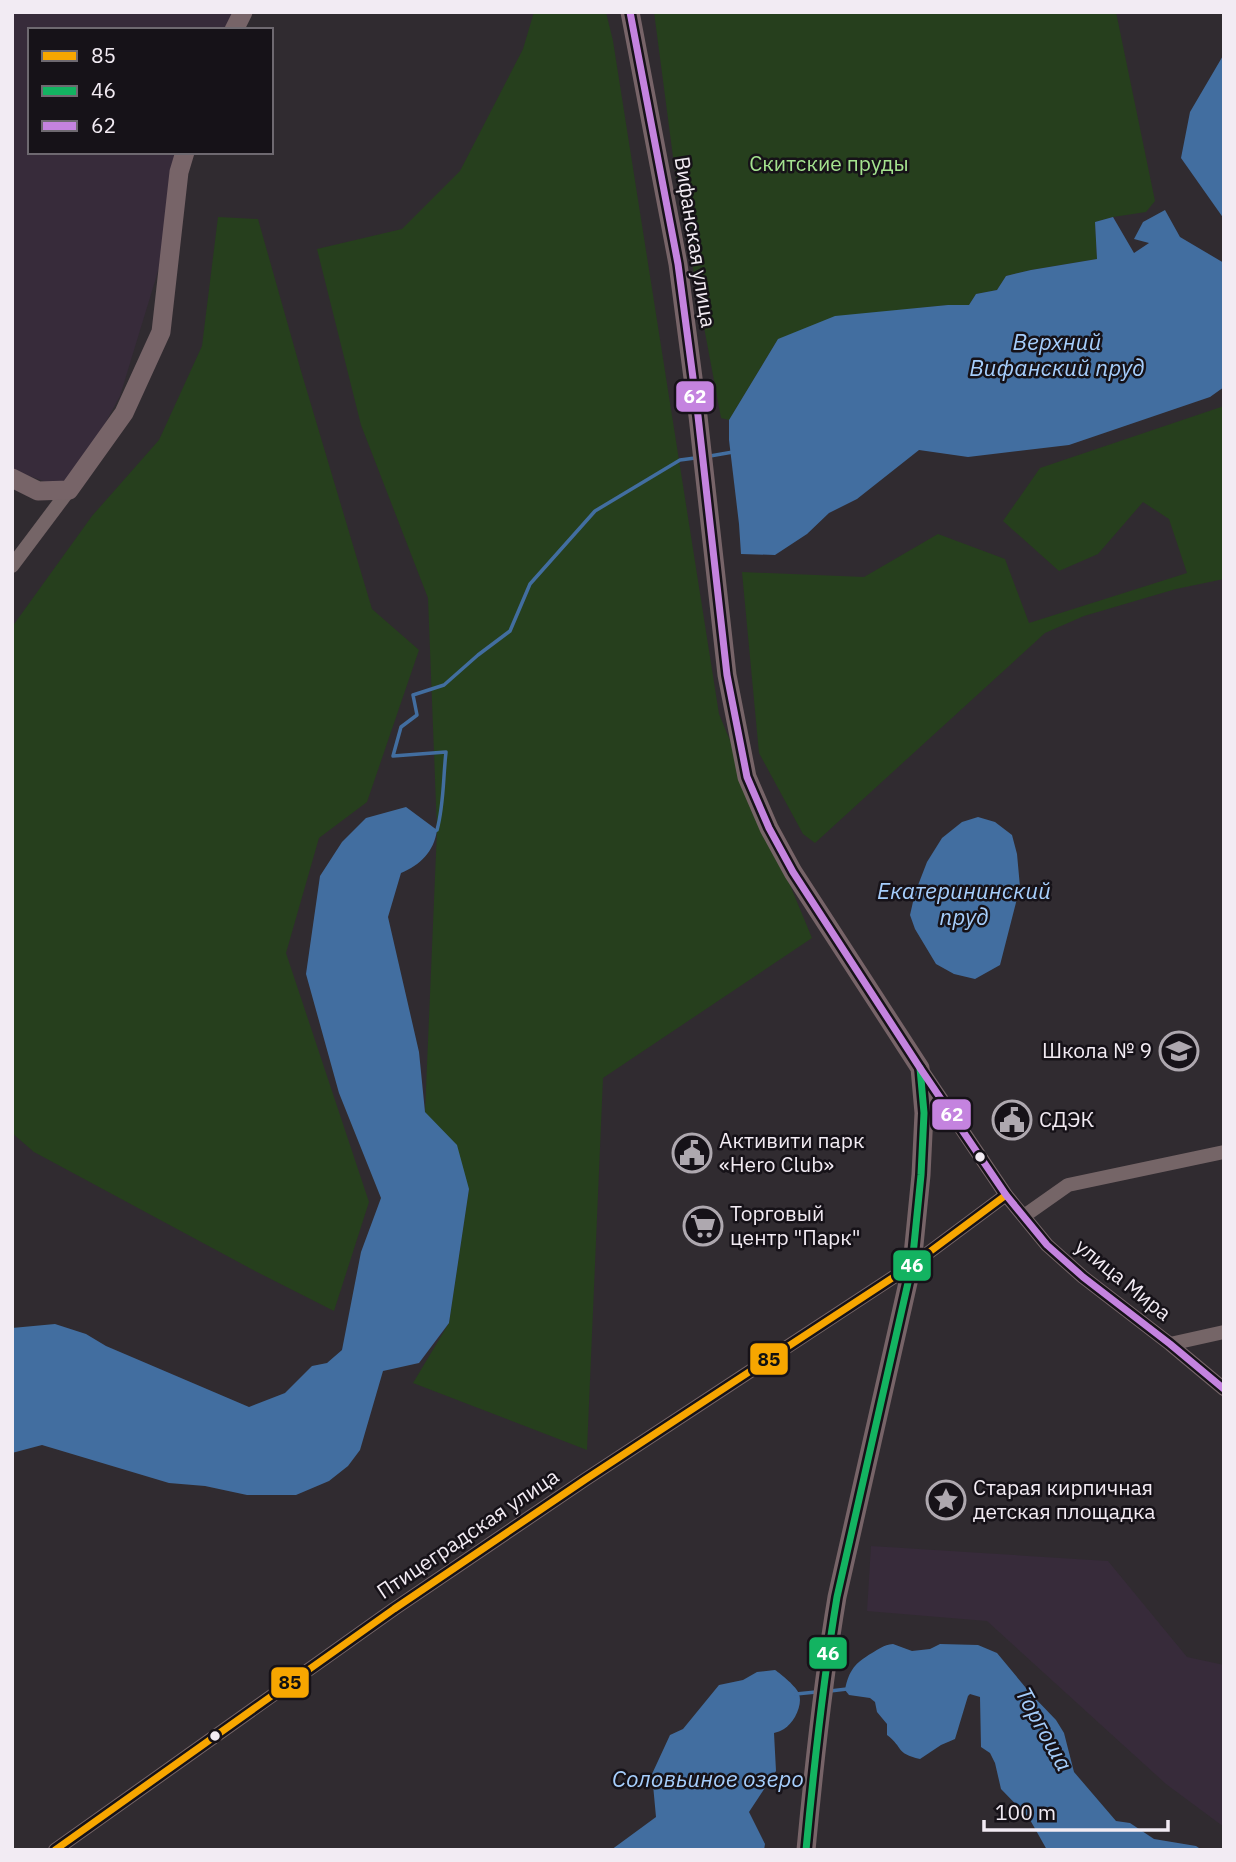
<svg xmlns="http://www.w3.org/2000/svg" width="1236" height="1862" font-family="'IBM Plex Sans',sans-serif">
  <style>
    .built { fill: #372b3a }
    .green { fill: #263f1d }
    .water { fill: #426ea0 }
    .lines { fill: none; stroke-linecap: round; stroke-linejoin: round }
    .stream { stroke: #426ea0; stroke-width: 3.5 }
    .minor { stroke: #756567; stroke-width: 14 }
    .major { stroke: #776468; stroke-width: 19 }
    .bus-1-casing { stroke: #161218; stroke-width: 12 }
    .bus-2-casing { stroke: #161218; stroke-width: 12 }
    .bus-3-casing { stroke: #161218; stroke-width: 12 }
    .bus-1 { stroke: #f7a600; stroke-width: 7 }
    .bus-2 { stroke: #13b361; stroke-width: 7 }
    .bus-3 { stroke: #c483df; stroke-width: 7 }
    .bus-dot { fill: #f2ebf3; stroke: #161218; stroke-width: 2.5 }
    .labels { text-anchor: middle; stroke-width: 5; stroke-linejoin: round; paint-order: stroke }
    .park-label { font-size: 21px; fill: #a4e38f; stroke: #161218 }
    .street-label { font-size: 21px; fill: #f2ebf3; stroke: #161218 }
    .poi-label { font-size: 21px; fill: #f2ebf3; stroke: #161218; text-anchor: start }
    .water-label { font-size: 23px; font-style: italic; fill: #a6cefc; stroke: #161218 }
    .line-badge { stroke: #161218; stroke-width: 2.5 }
    .badge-label { font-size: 19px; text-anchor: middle; font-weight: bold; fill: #fff }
    .pale-badge-label { font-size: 19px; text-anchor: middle; font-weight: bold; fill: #111 }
  </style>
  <rect width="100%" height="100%" fill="#302b30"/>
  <path class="built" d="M12 12H233L225 30H30V152H178L159 268 120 396 69 490 12 470Z
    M871 1546 1108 1561 1187 1657 1224 1665V1827L1166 1784 987 1621 867 1611Z"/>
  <path class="green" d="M534 12H606L613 41 719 714 812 938 603 1078 587 1450 413 1383 449 1323 469 1189 425 1112 437 830 428 598 361 425 317 249 402 229 460 171 523 49Z
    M654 12H1116L1155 201 1146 212 1113 217 1095 222 1097 259 1031 270 1006 276 997 290 976 294 969 305C904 304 841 324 778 339L729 420 721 418 675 172Z
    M218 217 258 219 301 371 372 609 419 650 367 802 319 838 286 953 369 1202 334 1311 255 1271 34 1152 12 1133V627L92 516 159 440 202 346Z
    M1224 406V579L1176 589 1084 616 1045 633 815 843 803 834 759 753 742 572 864 577 938 534 1005 559 1029 623 1187 573 1169 519 1143 502 1098 554 1059 571 1003 521 1040 468Z"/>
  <path class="water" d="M1224 54V219L1181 158 1190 112Z
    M1165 210 1180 237 1224 263V387L1210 397 1069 445 968 457 919 450 857 499 829 513 807 534 775 555 741 554 739 524 729 440V420L778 339 835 316 948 305H969L976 294 997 290 1006 276 1031 270 1097 259 1095 222 1113 217 1134 253 1149 243 1134 239 1143 222Z
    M406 807 437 830C434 852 420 865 401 873L388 917 419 1052 425 1112 457 1145 469 1189 449 1323 419 1363 383 1371 360 1450 348 1466 329 1481 296 1495H247L205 1486 169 1483 42 1445 12 1453V1328L55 1324 86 1334 106 1346 249 1407 285 1393 312 1366 327 1363 342 1350 361 1252 381 1198 339 1093 306 974 320 876 342 842 366 818Z
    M978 817 995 822 1012 835 1017 854 1020 887 1000 965 975 979 954 974 936 964 915 929 910 915 915 893 927 862 942 838 962 822Z
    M893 1644 912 1651 930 1649 940 1644 978 1645 997 1653 1031 1694 1056 1720 1064 1733 1074 1772 1116 1821 1130 1823 1154 1839 1196 1846 1202 1850H1047L1029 1818 1001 1789 995 1763 990 1753 981 1747 980 1697 970 1694 968 1696 955 1739 941 1745 920 1759C895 1753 904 1748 887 1735V1724L877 1712 875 1702 870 1698 849 1695 845 1690C849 1670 855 1663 872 1653 879 1649 883 1645 893 1644Z
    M775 1670C781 1674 797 1687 799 1694 803 1705 794 1723 784 1729 781 1731 777 1732 774 1733L776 1771 749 1812 765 1844 764 1850H611L656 1817 652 1774 670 1735 683 1729 719 1685 743 1680 757 1672Z"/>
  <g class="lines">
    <path class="stream" d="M710 456 733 452
      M433 832 437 830C444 805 443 778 446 752L393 756 401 727 417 715 413 695 444 685 478 655 510 631 530 584 595 511 680 460 695 458
      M830 1691 847 1689
      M796 1694 816 1692"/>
    <path class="minor" d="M12 566 69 490
      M921 1069 1006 1195 1047 1245 1083 1277 1170 1344 1224 1389
      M1024 1216 1068 1185 1224 1152
      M1170 1344 1224 1332
      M55 1850 394 1609 586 1479 912 1265 1006 1195"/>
    <path class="major" d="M630 12 678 264 698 416 727 675 747 777 769 828 793 872 920 1068 924 1113 921 1175 912 1265 837 1597C823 1681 814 1765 806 1850
      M234 30 243 12
      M12 478 38 491 69 490 124 413 161 332 179 172 185 152"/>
    <defs>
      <path id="bus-1" d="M55 1850 394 1609 586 1479 912 1265 1006 1195"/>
      <path id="bus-2" d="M806 1850C814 1765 823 1681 837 1597L912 1265 921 1175 924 1113 920 1068"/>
      <path id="bus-3" d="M630 12 678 264 698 416 727 675 747 777 769 828 793 872 920 1068 1006 1195 1047 1245 1083 1277 1170 1344 1224 1389"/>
    </defs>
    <use href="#bus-1" class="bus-1-casing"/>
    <use href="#bus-2" class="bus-2-casing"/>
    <use href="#bus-3" class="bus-3-casing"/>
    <use href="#bus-1" class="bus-1"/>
    <use href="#bus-2" class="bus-2"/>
    <use href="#bus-3" class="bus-3"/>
  </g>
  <defs>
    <symbol id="school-ring" viewBox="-11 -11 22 22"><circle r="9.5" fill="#161218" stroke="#aea8af" stroke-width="1.5"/><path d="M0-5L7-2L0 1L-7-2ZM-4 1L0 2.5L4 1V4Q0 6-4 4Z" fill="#aea8af"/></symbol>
    <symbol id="civic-ring" viewBox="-11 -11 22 22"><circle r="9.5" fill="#161218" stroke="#aea8af" stroke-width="1.5"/><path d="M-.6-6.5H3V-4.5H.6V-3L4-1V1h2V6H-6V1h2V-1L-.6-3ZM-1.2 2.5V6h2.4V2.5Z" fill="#aea8af"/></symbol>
    <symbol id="supermarket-ring" viewBox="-11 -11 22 22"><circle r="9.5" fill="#161218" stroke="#aea8af" stroke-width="1.5"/><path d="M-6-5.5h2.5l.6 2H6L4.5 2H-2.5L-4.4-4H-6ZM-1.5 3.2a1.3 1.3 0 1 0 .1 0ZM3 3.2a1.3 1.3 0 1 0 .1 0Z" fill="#aea8af"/></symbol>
    <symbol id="sight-ring" viewBox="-11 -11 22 22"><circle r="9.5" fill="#161218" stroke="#aea8af" stroke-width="1.5"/><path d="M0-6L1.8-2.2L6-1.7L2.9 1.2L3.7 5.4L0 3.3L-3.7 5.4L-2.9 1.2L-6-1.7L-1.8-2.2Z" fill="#aea8af"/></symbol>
  </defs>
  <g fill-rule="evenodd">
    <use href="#school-ring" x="1157" y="1029" width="44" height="44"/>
    <use href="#civic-ring" x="990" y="1098" width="44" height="44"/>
    <use href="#civic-ring" x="670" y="1131" width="44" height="44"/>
    <use href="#supermarket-ring" x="681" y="1204" width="44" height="44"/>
    <use href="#sight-ring" x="924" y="1478" width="44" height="44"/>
  </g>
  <g class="bus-dot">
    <circle cx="980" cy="1157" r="6"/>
    <circle cx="215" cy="1736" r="6"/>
  </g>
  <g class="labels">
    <g class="park-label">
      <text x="829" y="171">Скитские пруды</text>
    </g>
    <g class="street-label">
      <text transform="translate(695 242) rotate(81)" y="7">Вифанская улица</text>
      <text transform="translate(1123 1280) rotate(39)" y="7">улица Мира</text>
      <text transform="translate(468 1534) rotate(-34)" y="7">Птицеградская улица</text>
    </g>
    <g class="poi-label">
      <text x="1152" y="1058" text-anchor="end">Школа № 9</text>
      <text x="1039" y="1127">СДЭК</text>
      <text x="719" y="1148">Активити парк<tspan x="719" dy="24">«Hero Club»</tspan></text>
      <text x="730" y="1221">Торговый<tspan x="730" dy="24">центр "Парк"</tspan></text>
      <text x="973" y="1495">Старая кирпичная<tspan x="973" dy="24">детская площадка</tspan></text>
    </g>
    <g class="water-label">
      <text x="1057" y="350">Верхний<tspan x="1057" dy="26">Вифанский пруд</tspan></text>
      <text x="964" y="899">Екатерининский<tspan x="964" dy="26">пруд</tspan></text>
      <text transform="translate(1044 1729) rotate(61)" y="8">Торгоша</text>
      <text x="708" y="1787">Соловьиное озеро</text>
    </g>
  </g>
  <g class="line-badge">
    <rect x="675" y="380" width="40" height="33" rx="7" fill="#c483df"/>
    <rect x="931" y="1098" width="41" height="33" rx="7" fill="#c483df"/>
    <rect x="892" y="1249" width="40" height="33" rx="7" fill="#13b361"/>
    <rect x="749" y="1342" width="40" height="34" rx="7" fill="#f7a600"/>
    <rect x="808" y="1636" width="40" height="34" rx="7" fill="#13b361"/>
    <rect x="270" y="1666" width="40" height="33" rx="7" fill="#f7a600"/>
  </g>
  <g class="badge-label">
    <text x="695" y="403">62</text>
    <text x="952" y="1121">62</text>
    <text x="912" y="1272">46</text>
    <text x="828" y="1660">46</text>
  </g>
  <g class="pale-badge-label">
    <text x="769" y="1366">85</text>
    <text x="290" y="1689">85</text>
  </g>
  <rect width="1236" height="1862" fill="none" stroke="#f2ebf3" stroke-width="28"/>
  <rect x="28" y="28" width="245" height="126" fill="#161218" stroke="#6e6970" stroke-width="2"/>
  <rect x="42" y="51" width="35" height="10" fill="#f7a600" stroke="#6e6970" stroke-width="2"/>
  <text x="91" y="63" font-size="21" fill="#f2ebf3">85</text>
  <rect x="42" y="86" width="35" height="10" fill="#13b361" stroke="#6e6970" stroke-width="2"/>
  <text x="91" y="98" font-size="21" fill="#f2ebf3">46</text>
  <rect x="42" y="121" width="35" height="10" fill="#c483df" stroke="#6e6970" stroke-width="2"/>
  <text x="91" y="133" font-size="21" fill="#f2ebf3">62</text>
  <path d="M984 1820v10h184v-10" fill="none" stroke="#f2ebf3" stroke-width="3.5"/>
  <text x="995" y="1820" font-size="21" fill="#f2ebf3" stroke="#161218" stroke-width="5" paint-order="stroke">100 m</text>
</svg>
